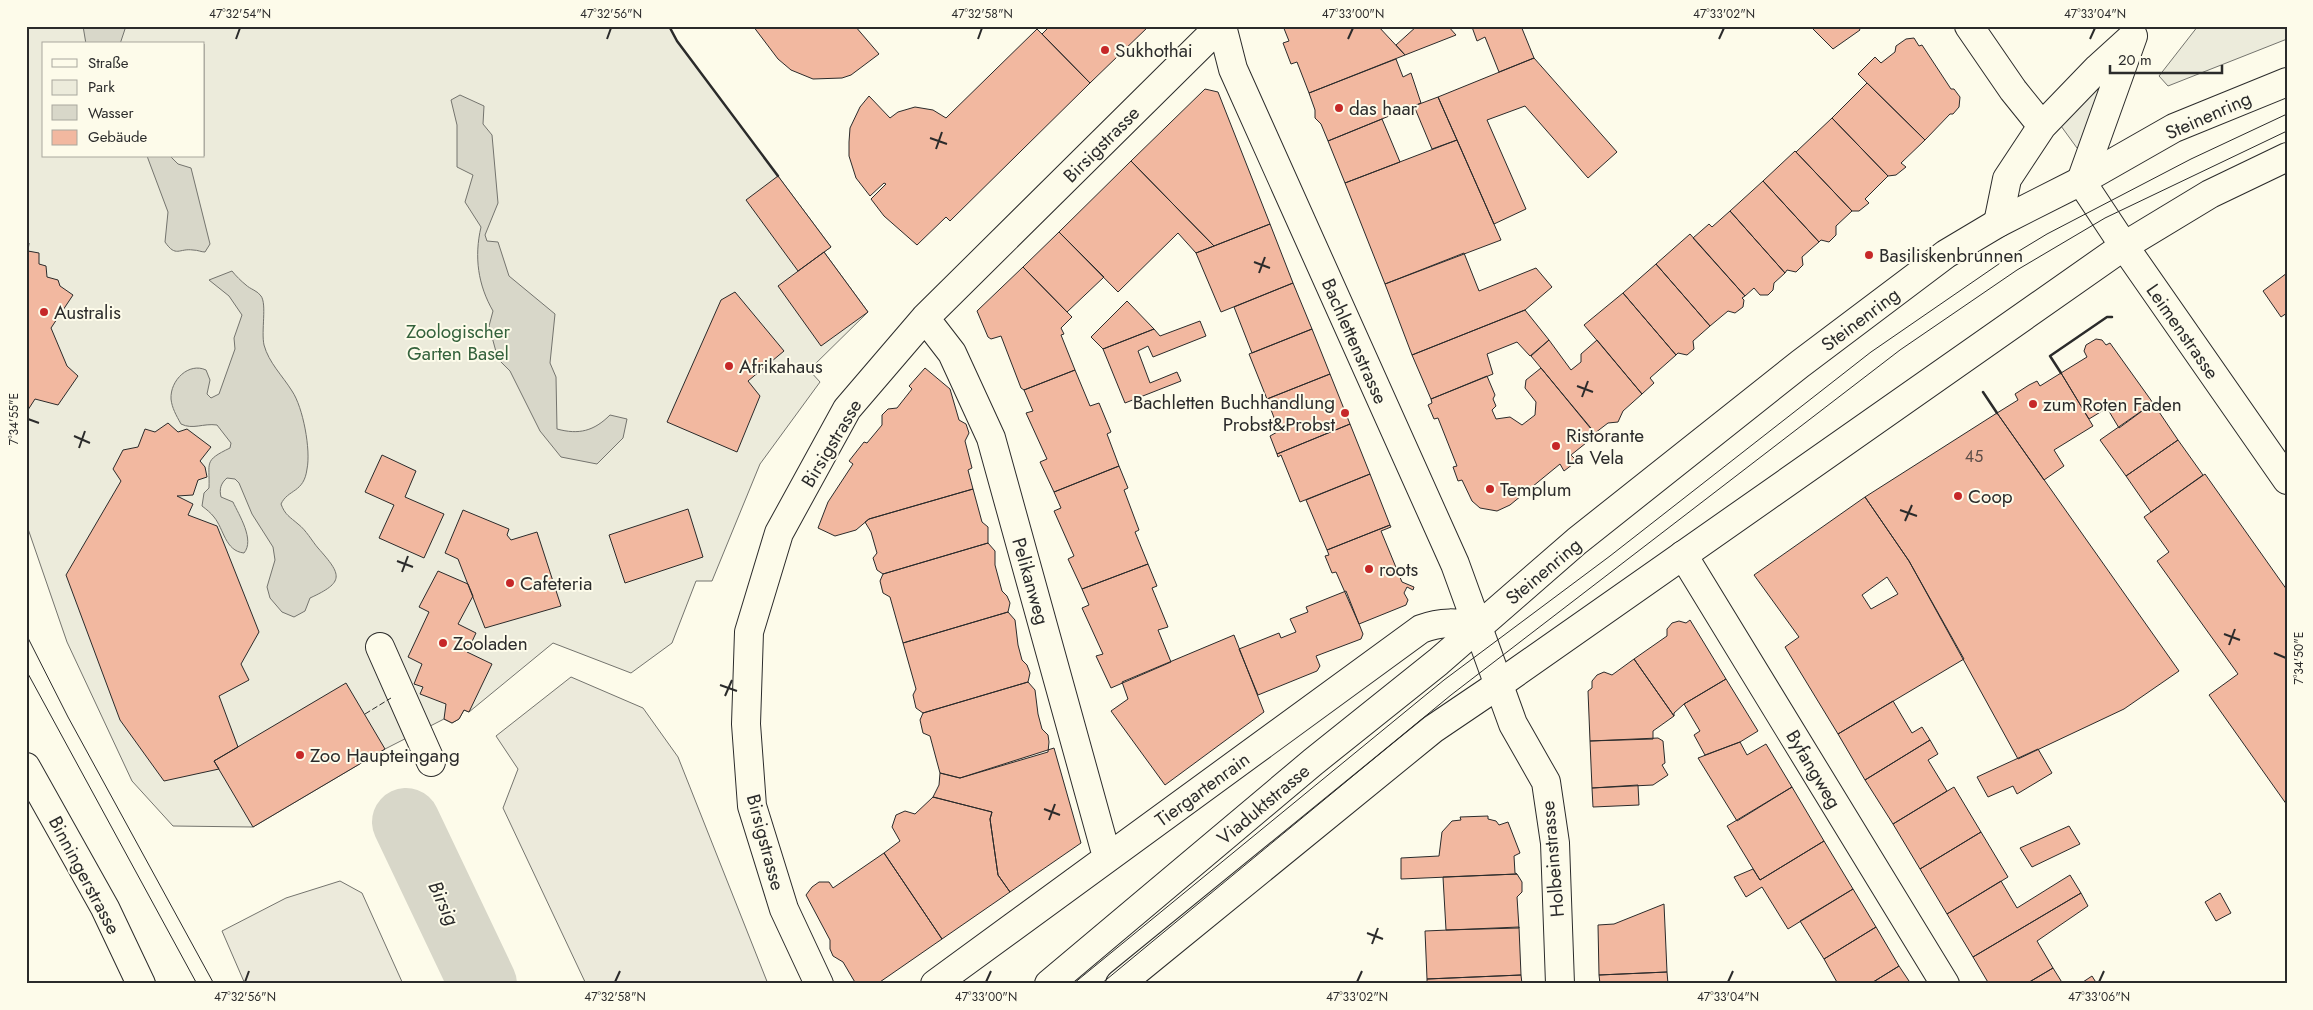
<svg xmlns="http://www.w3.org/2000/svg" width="2313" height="1010" font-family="Jost,sans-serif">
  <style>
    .green { fill: #ecebdb; stroke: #74746e; fill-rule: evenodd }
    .parking { fill: #eceadb; stroke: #74746e }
    .water { fill: #d8d7c9; stroke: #74746e }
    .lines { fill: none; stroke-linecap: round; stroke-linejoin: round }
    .river { stroke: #d8d7c9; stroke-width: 68 }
    .building { fill: #f2b8a0; stroke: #2b2b2b; fill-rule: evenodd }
    .minor-casing { stroke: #2b2b2b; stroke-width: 30 }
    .major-casing { stroke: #2b2b2b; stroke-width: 30 }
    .minor { stroke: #fdfbea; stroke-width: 28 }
    .major { stroke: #fdfbea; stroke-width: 28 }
    .tram { stroke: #2b2b2b; stroke-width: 1 }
    .fence { stroke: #2b2b2b; stroke-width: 1; stroke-dasharray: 6 2.5; stroke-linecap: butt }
    .wall { stroke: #2b2b2b; stroke-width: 2.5 }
    .ticks { fill: none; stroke: #2b2b2b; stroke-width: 2 }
    .poi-dot { fill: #c62828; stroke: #fdfbea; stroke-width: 2 }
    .labels { text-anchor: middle; stroke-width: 4; stroke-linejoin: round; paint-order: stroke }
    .number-label { font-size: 16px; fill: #5d4e48 }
    .poi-label { font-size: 19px; fill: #2b2b2b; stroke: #fdfbea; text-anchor: start }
    .street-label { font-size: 19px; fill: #2b2b2b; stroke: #fdfbea }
    .park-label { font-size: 19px; fill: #34623c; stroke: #fdfbea }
    .water-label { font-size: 20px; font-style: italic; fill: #2b2b2b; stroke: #fdfbea }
    .neatline { fill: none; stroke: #2b2b2b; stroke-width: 2 }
    .ticks-label { font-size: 12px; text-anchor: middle; fill: #2b2b2b }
  </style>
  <rect width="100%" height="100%" fill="#fdfbea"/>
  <path class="green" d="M26 26H669L677 41 831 247 824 252 868 312 809 370 820 382 760 464 712 581H696L672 643 631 673 553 643 469 712 464 710 459 719 452 723 444 719 385 749 253 827 173 826 132 781 67 642 26 523ZM44 44H204V156H44Z
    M2198 26H2287V39L2168 86 2159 76Z
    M2098 83 2104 89 2087 143 2077 148 2061 126Z"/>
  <path class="parking" d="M571 677 643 708 678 757 768 984H586L503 808 518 769 496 736Z
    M340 881 362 893 403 984H245L222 931 286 898Z"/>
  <path class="water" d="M83 26H126L120 44H86Z
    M460 95 484 106 483 124 492 135 498 203 485 235 487 241 498 242 509 276 555 314 550 363 556 377 557 429C579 435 594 431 610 415L627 419 623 438 597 464 561 457 540 431 510 371 498 359 489 326 493 311C478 285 474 257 481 227L465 202 473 175 457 167V125L451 100Z
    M147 156H170L178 164 191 168 210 244 205 252C201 252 198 250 193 250 179 248 176 258 165 242L168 212Z
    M232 271C236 276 241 281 246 285 250 289 258 291 261 296 267 304 261 331 264 345 269 363 282 375 292 391 303 407 311 450 307 469 304 493 288 489 281 504 285 515 290 517 298 524 306 530 312 541 318 548 342 575 345 582 310 598L305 611 294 617 282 612 270 598 267 587 275 560 273 547 252 514 239 483 235 479 227 478C221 483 219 489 221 497L233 502C239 515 255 540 244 553 225 551 224 529 214 517 211 513 206 509 202 506L204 493 209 488C210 462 203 461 230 448L231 443 217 425C203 423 193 430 181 424 176 415 172 408 171 399 170 380 189 362 206 370L210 380 207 394 211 398 219 394 235 349 234 338 242 315 229 296 209 280Z"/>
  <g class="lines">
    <path class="river" d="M406 822 483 984"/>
  </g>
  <path class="building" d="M753 26H855L879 54 851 75 842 78 813 79 791 70 778 59Z
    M1050 26H1149L1090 83 1042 34Z
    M1283 26H1378L1405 55 1309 93 1297 62 1291 64 1283 43 1289 41Z
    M1417 26H1448L1456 35 1405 55 1396 45Z
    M1521 26 1534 58 1499 72 1485 37 1477 41 1472 27Z
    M1810 26H1858L1860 30 1833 49Z
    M1037 29 1090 83 950 221 946 217 917 245 884 216 871 199 886 184 884 183 870 196 856 178 849 156V142L850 128 860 107 869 96 890 118 898 112 915 107 933 110 946 118Z
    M1914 38 1919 46 1922 45 1951 89H1954L1960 97 1959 107 1953 114H1950L1925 140 1858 74 1875 57 1881 63 1895 52 1896 46 1906 39Z
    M1534 58 1617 152 1588 178 1525 106 1487 120 1526 209 1494 224 1438 97Z
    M1396 59 1403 77 1411 73 1421 103 1328 141 1321 124 1315 118V110L1309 93Z
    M1867 83 1925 140 1901 163 1906 167 1896 175 1888 176 1832 118Z
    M1205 89 1218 92 1270 224 1214 246 1131 161Z
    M1438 97 1457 140 1432 149 1414 106Z
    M1832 118 1888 176 1865 199 1869 203 1859 211H1852L1796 152Z
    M1382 119 1400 162 1345 183 1328 141Z
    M1457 140 1501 240 1385 284 1345 183Z
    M1795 151 1852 211 1836 226V235L1829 242 1821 240 1819 242 1763 181Z
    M1131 161 1214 246 1196 253 1178 233 1118 292 1059 232Z
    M778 176 831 247 798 271 746 200Z
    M1763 181 1819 242 1802 257 1803 265 1796 272 1787 270 1785 273 1730 211Z
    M1730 211 1785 273 1774 283 1773 290 1768 295H1760L1754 288 1745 296 1693 238 1709 224 1712 227Z
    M1270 224 1293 283 1221 312 1196 253Z
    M1059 232 1104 277 1067 312 1023 267Z
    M1690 234 1745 296 1742 298 1744 300 1743 307 1735 313 1728 311 1710 326 1656 264Z
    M26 242 29 243 28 251 39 253V264L46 266 47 277 58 280 60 286 73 295 51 328 67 366 78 376 58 405 35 399 26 413Z
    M824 252 868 312 821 346 778 286Z
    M1464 253 1479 291 1536 268 1552 287 1525 310 1412 355 1385 284Z
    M1656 264 1710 326 1693 341 1694 349 1687 355 1678 353 1676 355 1623 293Z
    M1023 267 1072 317 1061 328 1064 334 1061 335 1075 370 1024 390 1021 388 1001 336 991 339 988 337 977 311Z
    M2287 273V313L2281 317 2263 291Z
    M1293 283 1312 329 1252 353 1234 307Z
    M735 292 784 351 748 381 760 396 737 452 667 422 721 300Z
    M1623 293 1676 355 1650 378 1654 383 1642 394 1584 325Z
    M1127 301 1154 329 1103 349 1091 337Z
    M1525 310 1549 340 1530 356 1517 342 1487 354 1493 374 1431 399 1412 355Z
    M1200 321 1206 336 1153 357 1148 346 1138 351 1150 383 1177 372 1181 381 1125 403 1103 349 1154 329 1160 336Z
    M1312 329 1330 374 1267 399 1249 354Z
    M2096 339 2102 340 2106 345 2110 343 2153 403 2119 428 2107 408 2089 419 2061 373 2087 357 2084 351 2086 345Z
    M1549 340 1571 370 1581 362V354L1597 340 1642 394 1623 411 1618 422 1608 423 1595 433 1531 356Z
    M925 368 950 389 959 420 966 424 969 433 965 441 972 468 968 470 973 489 869 519 856 530 835 536 818 528 828 502 853 464 849 461 864 442 867 443 882 425V415L888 409 897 408 912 389 909 386Z
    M1541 368 1596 435 1571 455 1577 461 1564 471 1560 464 1510 505 1497 511 1480 508 1472 501 1462 480 1458 481 1453 467 1457 466 1438 418 1434 419 1428 405 1432 403 1431 399 1487 376 1495 395 1493 399 1496 406 1492 410 1496 419 1510 417 1522 425 1535 415 1536 402 1525 388 1526 380Z
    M1075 370 1090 406 1099 403 1111 432 1107 434 1119 466 1054 492 1040 462 1047 459 1026 413 1033 411 1024 390Z
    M2061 373 2093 426 2054 450 2064 466 2044 480 1997 413 2018 400 2015 394 2029 385 2037 381 2040 386Z
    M1330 374 1350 424 1277 454 1270 436 1279 431 1267 399Z
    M2153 403 2178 440 2126 476 2100 440Z
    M1997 413 2179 671 2124 709 2018 759 1909 561 1865 497Z
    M168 423 178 432 187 429 211 447 200 461 205 467 207 477 198 480 193 495 177 496 193 504 188 515 217 526 259 632 241 664 249 680 219 696 238 747 214 761 219 769 164 781 120 720 66 575 121 481 113 469 123 450 138 447 145 429 155 432Z
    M1350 424 1370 474 1300 502 1281 455 1278 457 1277 454Z
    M2178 440 2203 475 2151 512 2126 476Z
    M382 455 416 471 405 497 444 514 424 558 379 538 394 505 365 492Z
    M1119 466 1128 488 1124 490 1139 530 1135 532 1148 564 1082 589 1068 559 1074 556 1054 511 1061 508 1054 492Z
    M1370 474 1390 525 1327 550 1306 500Z
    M2205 474 2287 590V805L2209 695 2238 674 2157 561 2169 552 2144 517Z
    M973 489 982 522 988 527V543L883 574 877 570 873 558 877 553 871 532 865 522 869 519Z
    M1865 497 1909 561 1964 659 1838 734 1785 647 1799 637 1754 575ZM1887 577 1898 594 1871 609 1862 595Z
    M688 509 703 557 625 583 609 535Z
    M463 510 509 529 507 535 511 540 537 532 561 606 485 628 458 559 445 553Z
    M1390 525 1391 527 1381 531 1402 582 1414 587 1413 590 1407 587 1404 593 1408 600 1406 605 1359 624 1336 572 1332 573 1325 556 1329 555 1327 550Z
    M988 543 995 551V565L1002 591 1007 596 1010 603 1008 612 903 643 890 597 883 593 880 581 883 574Z
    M1148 564 1157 586 1152 588 1168 627 1158 630 1171 662 1111 688 1096 656 1103 654 1082 608 1089 605 1082 589Z
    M438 571 468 584 473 596 458 624 476 633 467 652 492 664 469 712 464 710 459 719 452 723 444 719 446 704 420 694 423 687 414 684 422 664 408 657 429 612 419 607Z
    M1346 591 1363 634 1361 639 1316 656 1320 666 1317 671 1258 695 1239 649 1279 633 1281 638 1296 632 1290 619 1308 612 1306 607Z
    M1008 612 1015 620 1018 645 1022 660 1027 665 1030 673 1028 682 923 713 916 708 913 695 916 689 903 643Z
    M1690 620 1726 679 1684 704 1674 713V716L1634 659 1667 636V629L1672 623 1679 621 1686 623Z
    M1234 635 1264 712 1165 785 1111 711 1128 699 1122 682Z
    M1634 659 1674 716 1653 731V739L1590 741 1588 691 1592 688V681L1597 675 1604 672 1612 675Z
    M1726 679 1758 731 1740 742 1705 755 1694 735 1700 731 1684 704Z
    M1028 682 1035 690 1038 714 1042 729 1048 735 1049 742 1048 752 960 778 940 773 930 736 923 733 920 720 923 713Z
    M346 683 385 749 253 827 214 761Z
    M1893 701 1912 733 1922 727 1930 740 1865 780 1838 734Z
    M1658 738 1663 741 1665 763 1662 765 1668 775 1653 785 1592 788 1590 741Z
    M1930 740 1938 754 1928 760 1947 791 1893 824 1865 780Z
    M1740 742 1747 755 1766 744 1792 787 1737 821 1698 758Z
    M1054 748 1081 843 1010 892 998 875 990 819 992 812 933 797 939 785 940 773 960 778Z
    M2038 749 2052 773 2017 794 2013 786 1988 797 1977 777Z
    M1638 785 1639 805 1593 807 1592 788Z
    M1792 787 1824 841 1760 880 1727 826Z
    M1954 787 1981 832 1920 869 1893 824Z
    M933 797 992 812 990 819 998 875 1010 892 942 939 884 853 900 841 892 827 896 815 905 811 915 814Z
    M1488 816V819L1496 821 1499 825 1508 822 1520 853 1514 856 1515 873 1517 874 1401 879V858L1439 856 1442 832 1452 821 1461 820 1460 817Z
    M2069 826 2080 844 2032 867 2020 848Z
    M1981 832 2008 877 1947 914 1920 869Z
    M1824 841 1853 889 1788 929 1762 887 1746 897 1734 877 1753 869 1760 880Z
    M884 853 942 939 877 984H856L843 962 833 956 830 949V940L806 895 812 887 819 882H829L833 888Z
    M1517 874 1522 882V892L1517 897 1519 928 1446 930 1443 877Z
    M2070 875 2081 893 1973 957 1947 914 2001 881 2017 908Z
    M1853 889 1876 927 1824 959 1800 921Z
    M2081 893 2088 906 2037 941 2053 968 2026 984H1989L1973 957Z
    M2220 893 2231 913 2216 921 2205 902Z
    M1664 904 1667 972 1599 975 1598 925 1614 924Z
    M1519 927 1521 975 1427 979 1425 931Z
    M1876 927 1899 966 1870 984H1838L1824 959Z
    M1899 966 1911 984H1870Z
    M2053 968 2063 984H2026Z
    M1667 972 1668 984H1600L1599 975Z
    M1521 975 1522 984H1427V979Z
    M2092 976 2097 984H2080Z"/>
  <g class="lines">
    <defs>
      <path id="minor" d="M1222 26 1233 69 1455 564 1513 724 1546 782 1555 843 1560 984
        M1969 26 2013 90 2042 126
        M2133 36 2081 181 2124 246 2287 480
        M1998 223 2007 179 2042 126 2098 68 2131 38
        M925 318 952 353 991 438 1107 857
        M1683 555 1945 984
        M380 647 431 762
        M819 984 784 909 752 806 746 724 749 632 779 533 847 409 925 318 1220 26
        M935 984 1421 629C1442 621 1457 623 1478 626"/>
      <path id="major" d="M26 767 105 908 141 984
        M1049 984 1313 762 1438 662 1577 541 1800 364 1946 254 1998 223 2081 181 2174 128 2287 82
        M1120 984 1433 729 1498 685 2124 246 2210 194 2287 157"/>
    </defs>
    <use href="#minor" class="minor-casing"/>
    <use href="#major" class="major-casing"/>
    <use href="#minor" class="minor"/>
    <use href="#major" class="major"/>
    <path class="tram" d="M26 634 68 717 214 984
      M26 670 197 984
      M1073 984 1444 680 1610 556 1871 352 2009 257 2047 234 2191 159 2287 114
      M1101 984 1451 695 1900 350 2017 270 2105 218 2287 131"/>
    <path class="fence" d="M365 714 391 698"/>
    <path class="wall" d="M669 26 677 41 778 176
      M2061 373 2050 356 2107 317H2112
      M1983 392 1997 413"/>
  </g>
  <path class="ticks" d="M236 39 240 28M607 39 611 28M978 39 982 28M1348 39 1353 28M1719 39 1724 28M2090 39 2095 28M930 138 947 144M936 149 942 132M1254 262 1270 268M1259 273 1265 257M1577 386 1593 392M1582 397 1588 381M28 419 39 423M74 436 90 443M79 448 85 431M1900 510 1917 516M1905 521 1912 505M397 561 413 567M402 572 408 556M2224 634 2240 640M2229 645 2235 629M2274 653 2286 658M720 685 737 691M725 696 732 680M1044 809 1060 815M1049 820 1055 804M1367 933 1383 939M1372 944 1378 928M245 982 249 971M615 982 620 971M986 982 991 971M1357 982 1362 971M1728 982 1733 971M2099 982 2104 971"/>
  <g class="poi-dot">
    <circle cx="1105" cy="50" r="5"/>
    <circle cx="1339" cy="108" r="5"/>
    <circle cx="1869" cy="255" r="5"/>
    <circle cx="44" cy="312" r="5"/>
    <circle cx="729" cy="366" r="5"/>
    <circle cx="2033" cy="404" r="5"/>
    <circle cx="1345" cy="413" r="5"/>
    <circle cx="1556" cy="446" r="5"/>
    <circle cx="1490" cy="489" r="5"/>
    <circle cx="1958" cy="496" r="5"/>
    <circle cx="1369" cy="569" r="5"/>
    <circle cx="510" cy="583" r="5"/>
    <circle cx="443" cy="643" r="5"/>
    <circle cx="300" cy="755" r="5"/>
  </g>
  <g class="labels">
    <g class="number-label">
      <text x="1974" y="462">45</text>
    </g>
    <g class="poi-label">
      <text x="1115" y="57">Sukhothai</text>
      <text x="1349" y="115">das haar</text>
      <text x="1879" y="262">Basiliskenbrunnen</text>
      <text x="54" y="319">Australis</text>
      <text x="739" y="373">Afrikahaus</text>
      <text x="1335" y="409" text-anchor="end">Bachletten Buchhandlung<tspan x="1335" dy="22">Probst&amp;Probst</tspan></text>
      <text x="2043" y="411">zum Roten Faden</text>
      <text x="1566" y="442">Ristorante<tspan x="1566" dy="22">La Vela</tspan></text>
      <text x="1500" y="496">Templum</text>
      <text x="1968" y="503">Coop</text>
      <text x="1379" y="576">roots</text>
      <text x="520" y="590">Cafeteria</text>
      <text x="453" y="650">Zooladen</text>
      <text x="310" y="762">Zoo Haupteingang</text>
    </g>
    <g class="street-label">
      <text transform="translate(2208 115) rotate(-24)" y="7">Steinenring</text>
      <text transform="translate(1101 144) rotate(-45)" y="7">Birsigstrasse</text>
      <text transform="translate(1860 319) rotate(-37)" y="7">Steinenring</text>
      <text transform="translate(2183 331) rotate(55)" y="7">Leimenstrasse</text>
      <text transform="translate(1355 341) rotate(66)" y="7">Bachlettenstrasse</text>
      <text transform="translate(831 443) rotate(-59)" y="7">Birsigstrasse</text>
      <text transform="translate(1543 571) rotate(-40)" y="7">Steinenring</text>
      <text transform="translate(1031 581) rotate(74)" y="7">Pelikanweg</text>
      <text transform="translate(1814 769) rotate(59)" y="7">Byfangweg</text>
      <text transform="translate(1202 789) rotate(-36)" y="7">Tiergartenrain</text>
      <text transform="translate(1263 804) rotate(-40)" y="7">Viaduktstrasse</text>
      <text transform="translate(766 842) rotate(75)" y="7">Birsigstrasse</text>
      <text transform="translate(1552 859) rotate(-95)" y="7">Holbeinstrasse</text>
      <text transform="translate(85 875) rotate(62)" y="7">Binningerstrasse</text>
    </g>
    <g class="park-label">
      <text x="458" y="338">Zoologischer<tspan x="458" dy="22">Garten Basel</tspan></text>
    </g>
    <g class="water-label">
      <text transform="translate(444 903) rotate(65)" y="7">Birsig</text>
    </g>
  </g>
  <rect width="2313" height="1010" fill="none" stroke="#fdfbea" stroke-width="55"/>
  <rect x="42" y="42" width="162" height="115" fill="#fdfbea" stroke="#a9a89e"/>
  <rect x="52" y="59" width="25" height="8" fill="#fdfbea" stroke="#a9a89e"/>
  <text x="88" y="68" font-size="15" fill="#2b2b2b">Straße</text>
  <rect x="52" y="80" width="25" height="15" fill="#ecebdb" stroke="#a9a89e"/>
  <text x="88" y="92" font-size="15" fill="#2b2b2b">Park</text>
  <rect x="52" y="105" width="25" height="15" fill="#d8d7c9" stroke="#a9a89e"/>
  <text x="88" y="118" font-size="15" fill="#2b2b2b">Wasser</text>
  <rect x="52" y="130" width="25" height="15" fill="#f2b8a0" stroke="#a9a89e"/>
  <text x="88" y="142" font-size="15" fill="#2b2b2b">Gebäude</text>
  <path d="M2110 65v8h112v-8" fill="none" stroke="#2b2b2b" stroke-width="2.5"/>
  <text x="2118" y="65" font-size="15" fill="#2b2b2b" stroke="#fdfbea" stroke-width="4" paint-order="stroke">20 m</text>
  <rect x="28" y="28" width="2258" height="954" class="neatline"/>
  <g class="ticks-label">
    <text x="240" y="18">47°32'54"N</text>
    <text x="611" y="18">47°32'56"N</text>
    <text x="982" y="18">47°32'58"N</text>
    <text x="1353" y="18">47°33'00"N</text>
    <text x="1724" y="18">47°33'02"N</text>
    <text x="2095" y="18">47°33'04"N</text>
    <text transform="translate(14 419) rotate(-90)" y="4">7°34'55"E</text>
    <text transform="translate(2299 658) rotate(-90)" y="4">7°34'50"E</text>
    <text x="245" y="1001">47°32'56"N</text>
    <text x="615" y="1001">47°32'58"N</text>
    <text x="986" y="1001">47°33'00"N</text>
    <text x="1357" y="1001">47°33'02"N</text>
    <text x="1728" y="1001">47°33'04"N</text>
    <text x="2099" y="1001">47°33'06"N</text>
  </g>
</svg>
